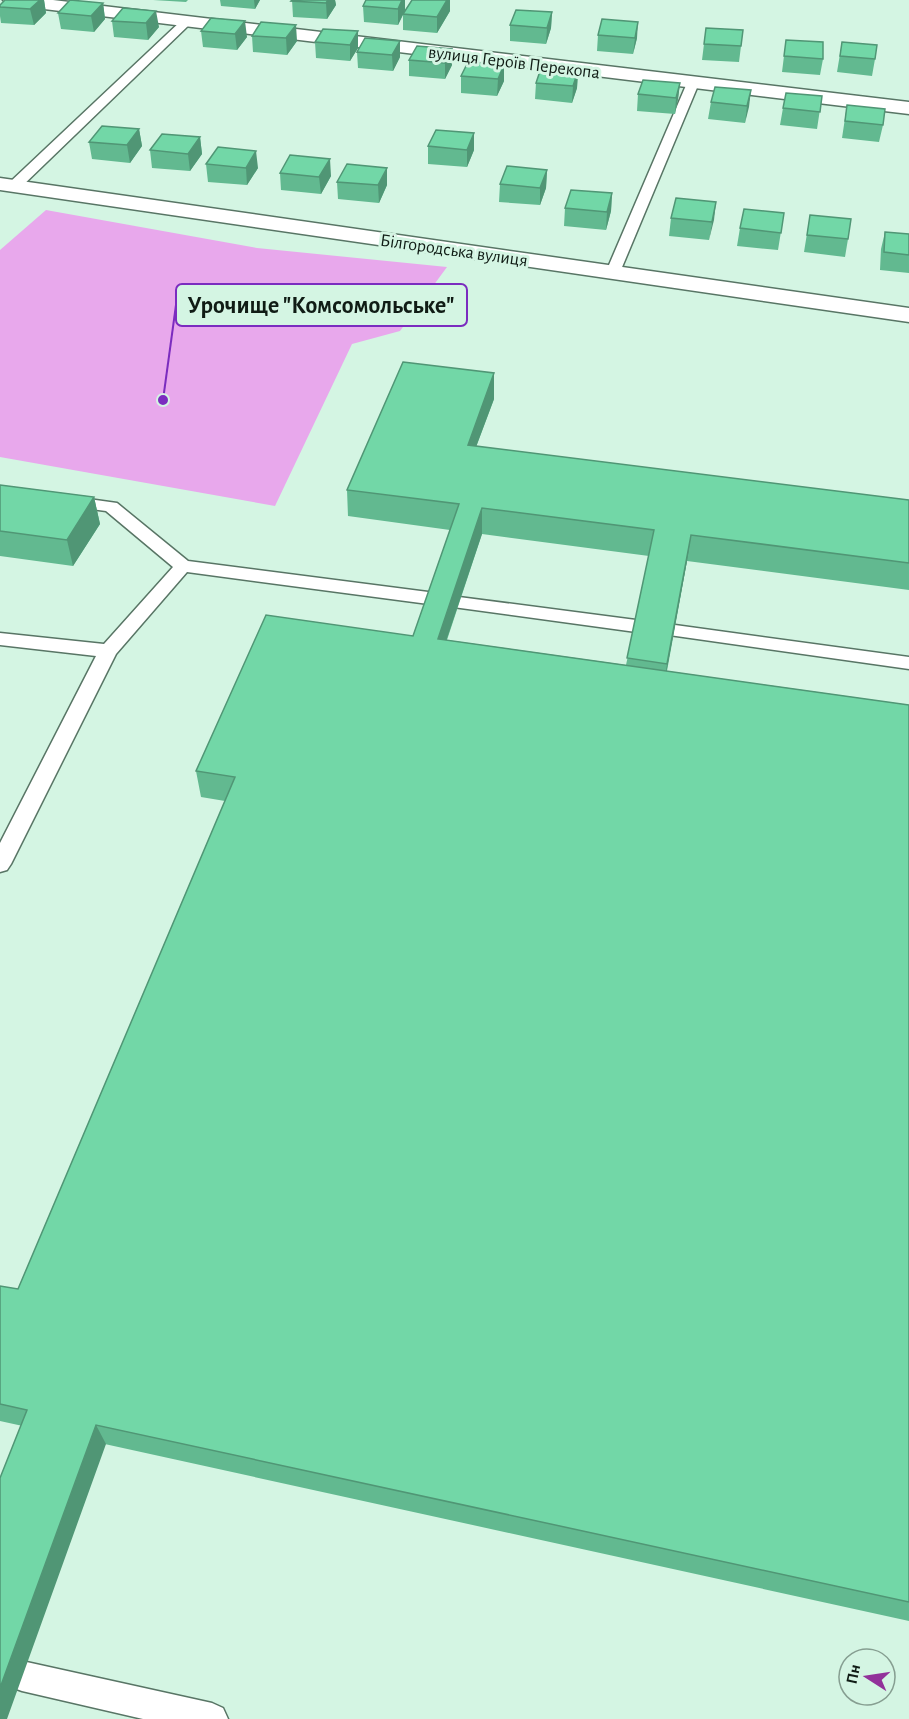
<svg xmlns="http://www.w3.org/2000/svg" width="909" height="1719" font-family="'Alegreya Sans',sans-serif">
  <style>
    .green { fill: #e8a8ec }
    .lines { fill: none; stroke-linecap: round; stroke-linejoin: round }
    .lane-casing { stroke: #587565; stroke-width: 3 }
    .street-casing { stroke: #587565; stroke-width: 3 }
    .lane { fill: #fff; fill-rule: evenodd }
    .street { fill: #fff; fill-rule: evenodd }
    .wall { fill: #62b990; fill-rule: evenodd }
    .shaded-wall { fill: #509675 }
    .building { fill: #72d7a7; stroke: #509675; stroke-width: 1.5 }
    .labels { text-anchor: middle; stroke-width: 6; stroke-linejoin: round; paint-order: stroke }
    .far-street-label { font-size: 18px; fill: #101c15; stroke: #d4f5e3 }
    .leader { fill: none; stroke: #7b2cbf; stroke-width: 2 }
    .callout-dot { fill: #7b2cbf; stroke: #d4f5e3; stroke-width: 2 }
    .callout { fill: #d4f5e3; stroke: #7b2cbf; stroke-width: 2 }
    .callout-label { font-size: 24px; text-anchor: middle; font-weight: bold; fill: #101c15 }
  </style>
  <rect width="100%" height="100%" fill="#d4f5e3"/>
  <path class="green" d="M46 210 257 248 447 267 400 331 352 344 275 506 0 457V250Z"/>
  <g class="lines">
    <defs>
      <path id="lane" d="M186 19 190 20V24L19 189H9L8 186 9 183 182 20Z
        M693 79 699 83 620 272 613 276 608 275 606 272 687 83Z
        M67 496 117 503 188 561 436 593 442 595 445 599 442 603 436 605 187 572 116 654 11 864 7 870 0 872V843L96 656 0 645V633L104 644 173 567 106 511 61 505 59 501 61 497Z
        M459 597 636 620 642 622 645 626 642 630 636 632 453 607 450 603 453 599Z
        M675 625 909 657V669L669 635 666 631 669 627Z
        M22 1661 212 1703 223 1708 228 1719H143L22 1691 11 1687 7 1676 11 1665Z"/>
      <path id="street" d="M3 0H53L909 102V114L11 5Z
        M0 178 909 308V322L0 190Z"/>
    </defs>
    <use href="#lane" class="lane-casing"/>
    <use href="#street" class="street-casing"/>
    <use href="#lane" class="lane"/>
    <use href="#street" class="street"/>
  </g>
  <path class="wall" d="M5 0H44L46 13 34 25 1 23 0 16V5Z
    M153 0H188L186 2Z
    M220 0H260L255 9 221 6Z
    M292 0H335L336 5 327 19 293 17Z
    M366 0H405V10L412 0H450V11L437 33 403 30V15L398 25 364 22 363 6Z
    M103 3 105 19 94 32 61 29 58 13Z
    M123 8 159 27 148 40 114 37 112 21Z
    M552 12 551 28 546 44 510 41V25Z
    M211 18 247 37 237 50 203 47 201 31Z
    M261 22 297 41 287 55 253 52 252 36Z
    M706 28 743 30 739 62 702 60Z
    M358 31V48L350 61 316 58 315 42Z
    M598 35 637 38 633 54 597 51Z
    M786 40 823 59 820 75 782 72Z
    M400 41V57L393 71 358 68 357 52Z
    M842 42 875 59 872 76 837 72Z
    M452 49V65L445 79 409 76V60Z
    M504 65V81L497 96 461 93V76Z
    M578 71 577 88 572 103 535 99 536 83Z
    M680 83 678 99 675 114 637 111 638 94Z
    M751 90 745 123 708 119 711 102Z
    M822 96 817 129 780 125 783 108Z
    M847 105 883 125 879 142 842 138Z
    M139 129 142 146 130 163 92 159 89 142Z
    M474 133V150L467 167 428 164V146Z
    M200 137 202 154 190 171 152 168 150 150Z
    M206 164 258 168 247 185 208 182Z
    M547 170 546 188 540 205 499 202 500 184Z
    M280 173 331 176 321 194 281 190Z
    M337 182 387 185 379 203 338 199Z
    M612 193 611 211 606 230 564 226 565 208Z
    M716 202 709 240 669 236 671 218Z
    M784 213 778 250 737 246 740 228Z
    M810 215 848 239 845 257 804 252Z
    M885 232 909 234V273L880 270 881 249Z
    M494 373V399L476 447 909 500V590L687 561 667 671 909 705V1621L0 1421V1286L18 1289 225 801 201 797 196 771 413 636 450 530 348 516 347 490ZM482 534 649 556 626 665 447 640Z
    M0 485 94 497 100 524 73 566 0 556Z"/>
  <path class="shaded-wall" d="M40 0H44L46 13 34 25 30 9Z
    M254 0H260L255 9Z
    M328 0H335L336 5 327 19 326 3Z
    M402 0H405V10L398 25V9Z
    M447 0H450V11L437 33V17Z
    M103 3 105 19 94 32 91 16Z
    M156 11 159 27 148 40 146 23Z
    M552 12 551 28 546 44 547 28Z
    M245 21 247 37 237 50 235 34Z
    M638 22 637 38 633 54 635 38Z
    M296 25 297 41 287 55 286 38Z
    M358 31V48L350 61V45Z
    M400 41V57L393 71 392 55Z
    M452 49V65L445 79V63Z
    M504 65V81L497 96 498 79Z
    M578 71 577 88 572 103 573 86Z
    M680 83 678 99 675 114 676 98Z
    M751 90 749 107 745 123 747 106Z
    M139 129 142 146 130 163 127 145Z
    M474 133V150L467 167V150Z
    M200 137 202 154 190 171 188 154Z
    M256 151 258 168 247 185 246 168Z
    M330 159 331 176 321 194 319 177Z
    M387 168V185L379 203 378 185Z
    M547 170 546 188 540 205V188Z
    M612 193 611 211 606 230 607 212Z
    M716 202 714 220 709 240 712 222Z
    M494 373V399L467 471 468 445Z
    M94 497 100 524 73 566 67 540Z
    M482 508V534L438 665V639Z
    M691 535 687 561 663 690 667 664Z
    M96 1425 106 1444 7 1719H0V1688Z"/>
  <path class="building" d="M5 0H40L30 9 0 7V5Z
    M70 0 103 3 91 16 58 13Z
    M292 0H328L326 3 291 1Z
    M366 0H402L398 9 363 6Z
    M412 0H447L437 17 403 14Z
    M123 8 156 11 146 23 112 21Z
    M516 10 552 12 547 28 510 25Z
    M211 18 245 21 235 34 201 31Z
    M602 19 638 22 635 38 598 35Z
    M261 22 296 25 286 38 252 36Z
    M706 28 743 30 741 46 704 44Z
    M323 29 358 31 350 45 315 42Z
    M365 38 400 41 392 55 357 52Z
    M786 40 823 42V59L784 56Z
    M842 42 877 45 875 59 840 56Z
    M417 46 452 49 445 63 409 60Z
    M468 62 504 65 498 79 461 76Z
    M541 68 578 71 573 86 536 83Z
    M643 80 680 83 676 98 638 94Z
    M715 87 751 90 747 106 711 102Z
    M786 93 822 96 820 112 783 108Z
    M847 105 885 109 883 125 845 121Z
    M102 126 139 129 127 145 89 142Z
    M436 130 474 133 467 150 428 146Z
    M162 134 200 137 188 154 150 150Z
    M218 147 256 151 246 168 206 164Z
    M290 155 330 159 319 177 280 173Z
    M347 164 387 168 378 185 337 182Z
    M507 166 547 170 540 188 500 184Z
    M571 190 612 193 607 212 565 208Z
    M676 198 716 202 712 222 671 218Z
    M744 209 784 213 781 233 740 228Z
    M810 215 851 219 848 239 807 235Z
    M885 232 909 234V255L884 252Z
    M403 362 494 373 468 445 909 500V563L691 535 667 664 627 658 654 530 482 508 438 639 909 705V1602L96 1425 0 1688V1478L27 1410 0 1404V1286L18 1289 235 777 196 771 266 615 413 636 459 504 347 490Z
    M0 485 94 497 67 540 0 531Z"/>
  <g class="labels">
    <g class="far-street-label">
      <text transform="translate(514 62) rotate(7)" y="6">вулиця Героїв Перекопа</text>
      <text transform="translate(454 250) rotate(8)" y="6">Білгородська вулиця</text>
    </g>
  </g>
  <path class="leader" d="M163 400L176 305"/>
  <circle class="callout-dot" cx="163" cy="400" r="6"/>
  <rect class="callout" x="176" y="284" width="291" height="42" rx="6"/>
  <g class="callout-label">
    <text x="321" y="313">Урочище "Комсомольське"</text>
  </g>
  <g transform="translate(867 1677) rotate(282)"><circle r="28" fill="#d4f5e3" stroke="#869e91" stroke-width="1.5"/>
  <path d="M0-4.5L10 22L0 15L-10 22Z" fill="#92329a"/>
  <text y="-9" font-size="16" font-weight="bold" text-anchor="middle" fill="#101c15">Пн</text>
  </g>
</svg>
